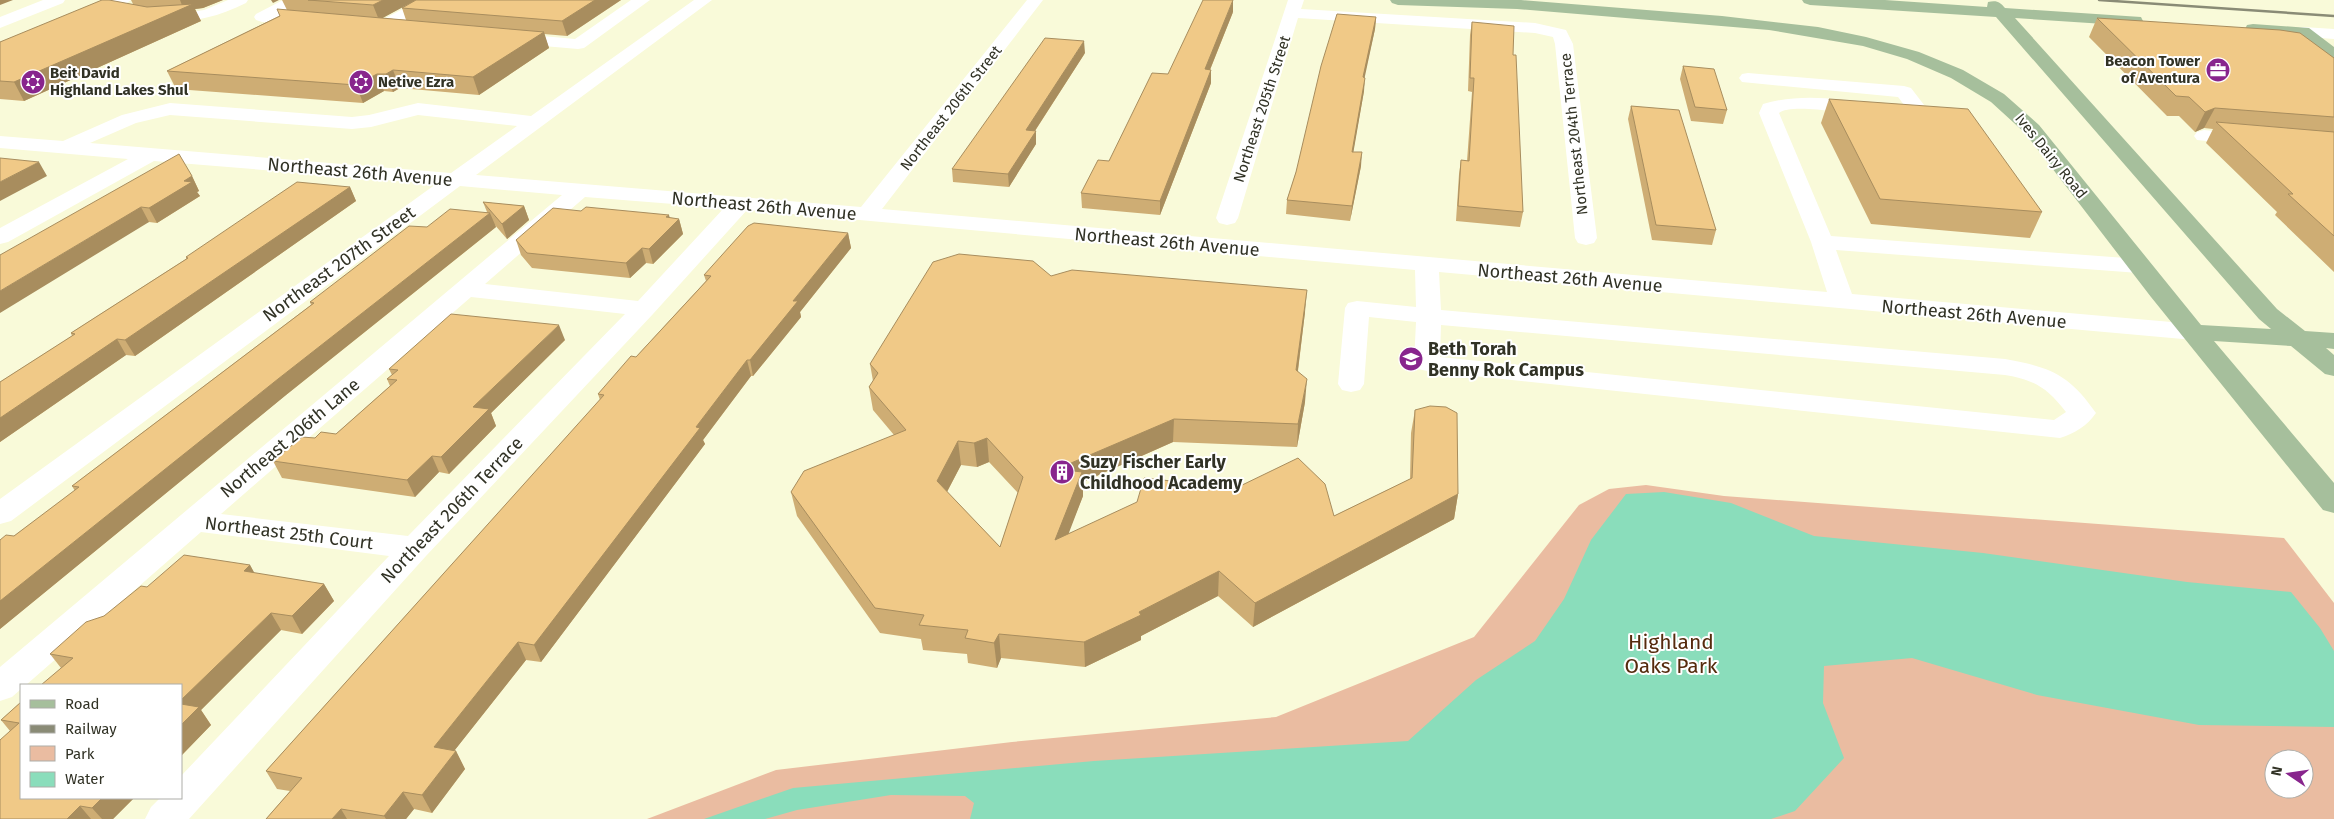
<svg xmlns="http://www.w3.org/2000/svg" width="2334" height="819" font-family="'Fira Sans',sans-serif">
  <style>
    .green { fill: #eabca1; fill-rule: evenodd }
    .water { fill: #8addbb }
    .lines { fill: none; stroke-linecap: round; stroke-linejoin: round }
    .minor { fill: #fff; fill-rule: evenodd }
    .major { fill: #a6bf9c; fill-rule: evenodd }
    .rail { stroke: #8a8b76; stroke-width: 2.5 }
    .wall { fill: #cead74; fill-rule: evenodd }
    .shaded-wall { fill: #a88d5e }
    .building { fill: #f0c987; stroke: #a88d5e; fill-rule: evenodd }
    .labels { text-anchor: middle; stroke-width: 4; stroke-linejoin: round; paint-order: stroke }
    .far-poi-label { font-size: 15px; font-weight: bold; fill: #313225; stroke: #fff; text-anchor: start }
    .far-street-label { font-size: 15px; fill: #313225; stroke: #fff }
    .street-label { font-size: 18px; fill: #313225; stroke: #fff }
    .poi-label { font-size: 18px; font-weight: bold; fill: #313225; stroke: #fff; text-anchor: start }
    .near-park-label { font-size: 21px; fill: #552b0d; stroke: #fff }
  </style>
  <rect width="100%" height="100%" fill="#f9fad9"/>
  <path class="green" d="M1646 485 1724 496 2284 538 2334 603V819H647L776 770 1012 742 1276 717 1474 637 1579 505 1609 489ZM2274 759H2304V789H2274Z"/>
  <path class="water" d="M1664 492 1731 503 1814 536 1983 553 2187 582 2291 592 2320 628 2334 651V727L2199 725 2037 695 1912 658 1824 666 1823 703 1844 758 1795 811 1771 819H970L974 803 965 796 891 795 797 810 765 819H704L793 788 1094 761 1408 741 1476 680 1535 641 1564 599 1591 540 1626 494Z"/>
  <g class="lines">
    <path class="minor" d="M43 0H65L63 3 0 28V17Z
      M109 0H131L121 7 157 12 185 13 204 10 228 0H248L246 3C199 27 149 28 100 10L98 7 100 4Z
      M283 0H304L302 3 281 14 318 17 320 21 318 25 312 26 262 22 256 20 254 17 256 14Z
      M420 0H440L438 3 402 23 410 24 412 28 410 32 404 33 376 31 374 27 376 23Z
      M631 0H650L584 48 578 49 509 43 503 42 500 38 503 34 509 33 575 39Z
      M694 0H712L476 175 861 207 1027 0H1043L882 209 1827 292 1811 242 1759 113 1763 104C1796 94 1836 97 1869 105L1872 109 1869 113 1862 115C1845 113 1790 103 1779 113L1831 236 2139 259 2147 261 2151 266 2147 271 2139 273 1836 250 1852 294 2194 324 2203 327 2207 332 2203 337 2194 340 1439 272 1441 310 2005 359C2050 367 2069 374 2096 413 2088 425 2074 434 2060 438L1427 371 1418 369 1414 363 1416 322 1369 317 1364 384 1360 390 1351 392 1342 390 1338 384 1345 308 1348 303 1357 301 1416 307 1415 270 747 210 653 314 426 556 189 819H145L151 807 160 798H181V776L389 556 201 532 26 685H21V689L12 697 0 701V667L562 195 460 186 11 521 0 524V499L436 184 154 161 8 242 0 244V228L128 159 0 148V136L63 141 122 115 170 103 352 117 369 115 418 103 531 116ZM170 115 352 129 371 127 418 115 517 126 451 173 90 143 136 123ZM585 197 724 208 638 301 485 284ZM471 297 625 314 408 536 221 514ZM1441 325 2005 375C2035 380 2047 388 2066 412L2054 420 1440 357Z
      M1288 0H1304L1301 9 1535 23 1566 30 1573 44 1597 238 1594 243 1586 245 1578 243 1575 238 1555 44 1553 37 1535 33 1298 18 1238 218 1235 223 1227 225 1219 223 1216 218Z
      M2303 27 2334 29V39L2297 36 2295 32 2297 28Z
      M1748 73 1904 86 1911 88 1931 114 1928 118C1912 122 1907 108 1898 97L1742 82 1739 78 1742 74Z
      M2204 130 2252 135 2255 139 2252 143 2245 145 2197 140 2194 136 2197 132Z"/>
    <path class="major" d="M1390 0H1521L1722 16 1818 27 1866 37 1919 52 1963 70 2004 94 2039 125 2201 325 2271 329 2259 319 1996 17 1810 5 1804 3 1802 0H1885L1987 7 1988 2C1997 0 2000 2 2005 8L2141 17 2143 21 2141 25 2135 26 2015 18 2277 309 2305 331 2334 333V349L2326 348 2334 355V376L2325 374 2291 346 2214 341 2334 483V513L2323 510 2151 297 2025 133 1991 102 1951 78 1907 59 1863 46 1769 30 1517 9 1398 5 1392 3Z
      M2253 24 2309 28 2334 47V60L2328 59 2299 37 2247 33 2245 29 2247 25Z"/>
    <path class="rail" d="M2099 0 2334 16"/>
  </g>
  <path class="wall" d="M131 0H223L203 8 195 9 201 21 24 101 0 99V42L133 4Z
    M282 0H621L567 36 544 34 549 48 479 95 400 88 393 92 384 91 363 103 176 89 167 71 279 16 287 10ZM408 4 402 8 406 20 382 18Z
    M1233 12 1210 70H1211V83L1160 215 1082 208 1081 193 1109 161 1168 74Z
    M1376 17 1375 29 1364 77V91L1353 152 1361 166 1350 221 1286 214 1287 200 1296 172Z
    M2097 18 2334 58V272L2275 215 2277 212 2206 143 2213 129 2204 128 2195 132 2179 116H2167L2089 37Z
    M1472 22 1513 55 1523 212 1520 227 1456 221 1459 174 1461 160 1467 161 1472 92 1468 91 1470 35Z
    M1085 53 1035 131 1036 144 1009 187 953 182 952 169Z
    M1683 66 1727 110 1723 124 1691 121 1680 79Z
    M1829 99 2042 212 2030 238 1871 224 1821 123Z
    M1631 106 1716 230 1712 245 1652 240 1628 119Z
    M192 176 199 191 197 192 200 196 157 223 149 222 0 255Z
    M350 187 356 201 135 356 126 355 0 442V382L72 336 71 333 186 259V257Z
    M483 202 524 206 529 220 507 239 494 224 496 227 286 395 0 629V540L14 536 75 491 72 486 311 305 310 302 427 227 487 212Z
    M670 218 679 219 683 234 653 264 646 263 630 278 532 268 521 255 516 240Z
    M848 233 851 248 800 312 801 317 753 376H751L703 440 705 444 541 662 526 660 454 751H456L465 769 432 813 414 809 406 819H266L290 791 277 789 266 771 600 400 598 394 636 357 706 281 704 275Z
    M1051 276 1305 312 1298 371 1305 402 1297 447 1173 442 1083 482V496L1068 533 1334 516 1410 479 1411 433 1415 410 1458 494 1454 519 1253 627 1218 596 1141 636V640L1085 667 1001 658 997 668 968 663 967 654 923 650 921 639 880 633 797 516 791 492 894 435 873 410 869 387 873 381 870 364ZM989 462 1018 493 1000 547 947 492 961 465 977 467Z
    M565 340 491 413 496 426 449 474 439 472 415 497 282 478 273 461 315 438 336 434 390 386 387 379 392 375 389 369Z
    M250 565 254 573 324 584 334 601 302 634 281 630 201 710 211 725 181 756V685L61 668 50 654 147 587Z
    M21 702V798H134L113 819H0L10 731 1 720Z"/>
  <path class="shaded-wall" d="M0 0H13L0 5Z
    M180 0H223L203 8 195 9 201 21 24 101 14 82 183 8Z
    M271 0H279L273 3Z
    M383 0H416L379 20 373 5Z
    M595 0H621L567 36 562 21Z
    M1233 0V12L1205 82V69Z
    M1376 17 1375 29 1362 90 1363 77Z
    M544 32 549 48 479 95 473 77Z
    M1084 41 1085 53 1027 143 1026 130Z
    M393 70 400 88 393 92 386 74Z
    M1211 70V83L1160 215V201Z
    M377 74 384 91 363 103 356 85Z
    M1365 78 1364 91 1351 166 1352 152Z
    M2215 108 2204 128 2195 132 2205 112Z
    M1036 131V144L1009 187 1008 174Z
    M1362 152 1361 166 1350 221 1352 206Z
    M39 162 47 176 0 201V182Z
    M192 176 199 191 197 192 200 196 157 223 149 208 184 181Z
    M350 187 356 201 135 356 125 340Z
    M524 206 529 220 507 239 502 224Z
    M141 207 149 222 0 313V291Z
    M490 213 496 227 286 395 0 629V601L278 379Z
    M669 215 672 226 679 219 683 234 653 264 649 249 666 217Z
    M848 233 851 248 800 312 801 317 753 376 750 360 793 301Z
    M642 248 646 263 630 278 626 263Z
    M1307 290 1305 312 1295 393 1296 370Z
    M559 325 565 340 491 413 496 426 449 474 441 457 473 407Z
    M117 339 126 355 0 442V418Z
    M747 360 751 376 703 440 705 444 541 662 534 645 696 427Z
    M1307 379 1305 402 1297 447 1298 424Z
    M1174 419 1173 442 1083 482V496L1057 564 1055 540 1057 469Z
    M987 438 989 462 977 467 974 443Z
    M958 441 961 465 940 505 937 481Z
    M432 456 439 472 415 497 407 480Z
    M1458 494 1454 519 1253 627 1255 603Z
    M250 565 260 583 244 571Z
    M1219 571 1218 596 1141 636V640L1085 667 1084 642 1139 612Z
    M324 584 334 601 302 634 292 616Z
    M271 613 281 630 201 710 211 725 181 756V700Z
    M999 634 1001 658 997 668 994 643Z
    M518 642 526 660 443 765 434 747Z
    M456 751 465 769 432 813 422 795Z
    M403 792 414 809 406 819H386L384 816Z
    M102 798H134L113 819H102L92 808Z
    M80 806 91 819H67Z
    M341 809 347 819H332Z"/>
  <path class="building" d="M102 0H109L147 7 193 4 14 82 0 81V42Z
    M308 0H383L373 5Z
    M416 0H595L562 21 402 8Z
    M1203 0H1233L1205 69 1211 70 1160 201 1081 193 1098 160 1109 161 1152 73 1168 74Z
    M277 9 544 32 473 77 393 70 386 74H377L356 85 167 71 280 16Z
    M1337 14 1376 17 1363 77 1365 78 1352 152H1362L1352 206 1287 200 1296 172 1321 66Z
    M2097 18 2280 30 2300 33 2334 58V117L2215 108 2205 112 2189 97 2176 96Z
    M1472 22 1514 26 1513 55H1516L1523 212 1458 206 1461 160 1469 161 1474 78H1470Z
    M1045 38 1084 41 1026 130 1036 131 1008 174 952 169Z
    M1683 66 1714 69 1727 110 1695 107Z
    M1829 99 1968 109 2042 212 1880 199Z
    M1631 106 1679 110 1716 230 1656 225Z
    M2216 122 2334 132V236L2288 194H2293Z
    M179 154 192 176 184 181 192 182 149 208 141 207 0 291V255Z
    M0 158 39 162 0 182Z
    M297 182 350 187 125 340 117 339 0 418V382L75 334 71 333 188 258 186 257Z
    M483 202 524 206 502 224Z
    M586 207 669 215 666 217 679 219 649 249 642 248 626 263 527 253 516 240 553 208 581 211Z
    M450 209 490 213 278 379 0 601V540L6 535 14 536 79 487 72 486 314 303 310 302 409 226 427 227Z
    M754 223 848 233 793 301H798L750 360H747L696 427 700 428 534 645 518 642 434 747 456 751 422 795 403 792 384 816 341 809 332 819H266L302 778 266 771 604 395 598 394 631 356 636 357 711 276 704 275 748 226Z
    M959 254 1033 261 1051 276 1072 270 1307 290 1296 370 1307 379 1298 424 1174 419 1057 469 1082 472 1055 540 1137 502 1144 478 1236 488 1298 458 1325 484 1334 516 1412 478 1415 410 1430 406 1446 407 1457 413 1458 494 1255 603 1219 571 1139 612 1141 615 1084 642 999 634 994 643 965 638 968 630 919 625 924 615 875 608 791 492 804 471 906 430 869 387 878 373 870 364 933 262ZM987 438 1023 477 1000 547 937 481 958 441 974 443Z
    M451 314 559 325 473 407 489 409 441 457 432 456 407 480 273 461 302 437 315 438 321 432 336 434 397 380 387 379 398 370 389 369Z
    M184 555 250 565 244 571 324 584 292 616 271 613 181 700V685H41L73 658 50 654 86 622 104 616 141 586 147 587Z
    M21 702V798H102L92 808 80 806 67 819H0V740L19 723 1 720Z
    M181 704 199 707 181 725Z"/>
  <defs>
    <symbol id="office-disc" viewBox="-11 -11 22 22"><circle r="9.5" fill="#88258d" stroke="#fff"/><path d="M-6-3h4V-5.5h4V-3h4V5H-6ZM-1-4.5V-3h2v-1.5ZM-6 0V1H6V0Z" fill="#fff"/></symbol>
    <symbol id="synagogue-disc" viewBox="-11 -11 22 22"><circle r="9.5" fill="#88258d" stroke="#fff"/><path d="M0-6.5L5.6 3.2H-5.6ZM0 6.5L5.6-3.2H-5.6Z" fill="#fff"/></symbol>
    <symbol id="school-disc" viewBox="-11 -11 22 22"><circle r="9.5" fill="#88258d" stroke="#fff"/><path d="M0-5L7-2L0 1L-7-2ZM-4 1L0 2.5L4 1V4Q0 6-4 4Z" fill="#fff"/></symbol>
    <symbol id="building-disc" viewBox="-11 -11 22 22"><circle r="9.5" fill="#88258d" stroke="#fff"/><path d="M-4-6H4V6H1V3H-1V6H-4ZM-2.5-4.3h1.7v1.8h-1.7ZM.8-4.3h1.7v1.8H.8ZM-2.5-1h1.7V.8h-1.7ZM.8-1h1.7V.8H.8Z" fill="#fff"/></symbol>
  </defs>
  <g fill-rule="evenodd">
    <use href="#office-disc" x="2204" y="56" width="28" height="28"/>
    <use href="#synagogue-disc" x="19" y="68" width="28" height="28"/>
    <use href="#synagogue-disc" x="347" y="68" width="28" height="28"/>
    <use href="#school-disc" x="1397" y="345" width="28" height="28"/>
    <use href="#building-disc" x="1048" y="458" width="28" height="28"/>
  </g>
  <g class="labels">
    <g class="far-poi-label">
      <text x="2200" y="66" text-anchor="end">Beacon Tower<tspan x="2200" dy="17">of Aventura</tspan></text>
      <text x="50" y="78">Beit David<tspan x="50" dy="17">Highland Lakes Shul</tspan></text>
      <text x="378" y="87">Netive Ezra</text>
    </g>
    <g class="far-street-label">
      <text transform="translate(951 108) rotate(-52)" y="5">Northeast 206th Street</text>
      <text transform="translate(1262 109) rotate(-72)" y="5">Northeast 205th Street</text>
      <text transform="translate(1574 134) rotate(-96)" y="5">Northeast 204th Terrace</text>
      <text transform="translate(2051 156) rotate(51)" y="5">Ives Dairy Road</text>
    </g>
    <g class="street-label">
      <text transform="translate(360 172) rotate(5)" y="6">Northeast 26th Avenue</text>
      <text transform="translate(764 206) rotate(5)" y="6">Northeast 26th Avenue</text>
      <text transform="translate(1167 242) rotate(5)" y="6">Northeast 26th Avenue</text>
      <text transform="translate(339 264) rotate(-36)" y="6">Northeast 207th Street</text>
      <text transform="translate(1570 278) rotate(5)" y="6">Northeast 26th Avenue</text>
      <text transform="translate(1974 314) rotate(5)" y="6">Northeast 26th Avenue</text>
      <text transform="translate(290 438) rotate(-40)" y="6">Northeast 206th Lane</text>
      <text transform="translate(452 510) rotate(-46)" y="6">Northeast 206th Terrace</text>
      <text transform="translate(289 533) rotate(7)" y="6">Northeast 25th Court</text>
    </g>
    <g class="poi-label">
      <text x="1428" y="355">Beth Torah<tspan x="1428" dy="21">Benny Rok Campus</tspan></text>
      <text x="1080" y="468">Suzy Fischer Early<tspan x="1080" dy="21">Childhood Academy</tspan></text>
    </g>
    <g class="near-park-label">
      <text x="1671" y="649">Highland<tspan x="1671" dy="24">Oaks Park</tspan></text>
    </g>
  </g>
  <rect x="20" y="684" width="162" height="115" fill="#ffffff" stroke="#adada8"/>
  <rect x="30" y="700" width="25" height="8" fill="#a6bf9c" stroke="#adada8"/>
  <text x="65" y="709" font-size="15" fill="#313225">Road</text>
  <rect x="30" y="725" width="25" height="8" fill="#8a8b76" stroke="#adada8"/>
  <text x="65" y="734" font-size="15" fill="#313225">Railway</text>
  <rect x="30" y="746" width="25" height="15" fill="#eabca1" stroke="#adada8"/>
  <text x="65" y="759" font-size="15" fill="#313225">Park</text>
  <rect x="30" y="772" width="25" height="15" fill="#8addbb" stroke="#adada8"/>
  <text x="65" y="784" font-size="15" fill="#313225">Water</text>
  <g transform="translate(2289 774) rotate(283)"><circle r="24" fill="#ffffff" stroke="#adada8"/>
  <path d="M0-4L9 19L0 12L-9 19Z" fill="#88258d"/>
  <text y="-8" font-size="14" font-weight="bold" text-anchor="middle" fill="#313225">N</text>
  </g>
</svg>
